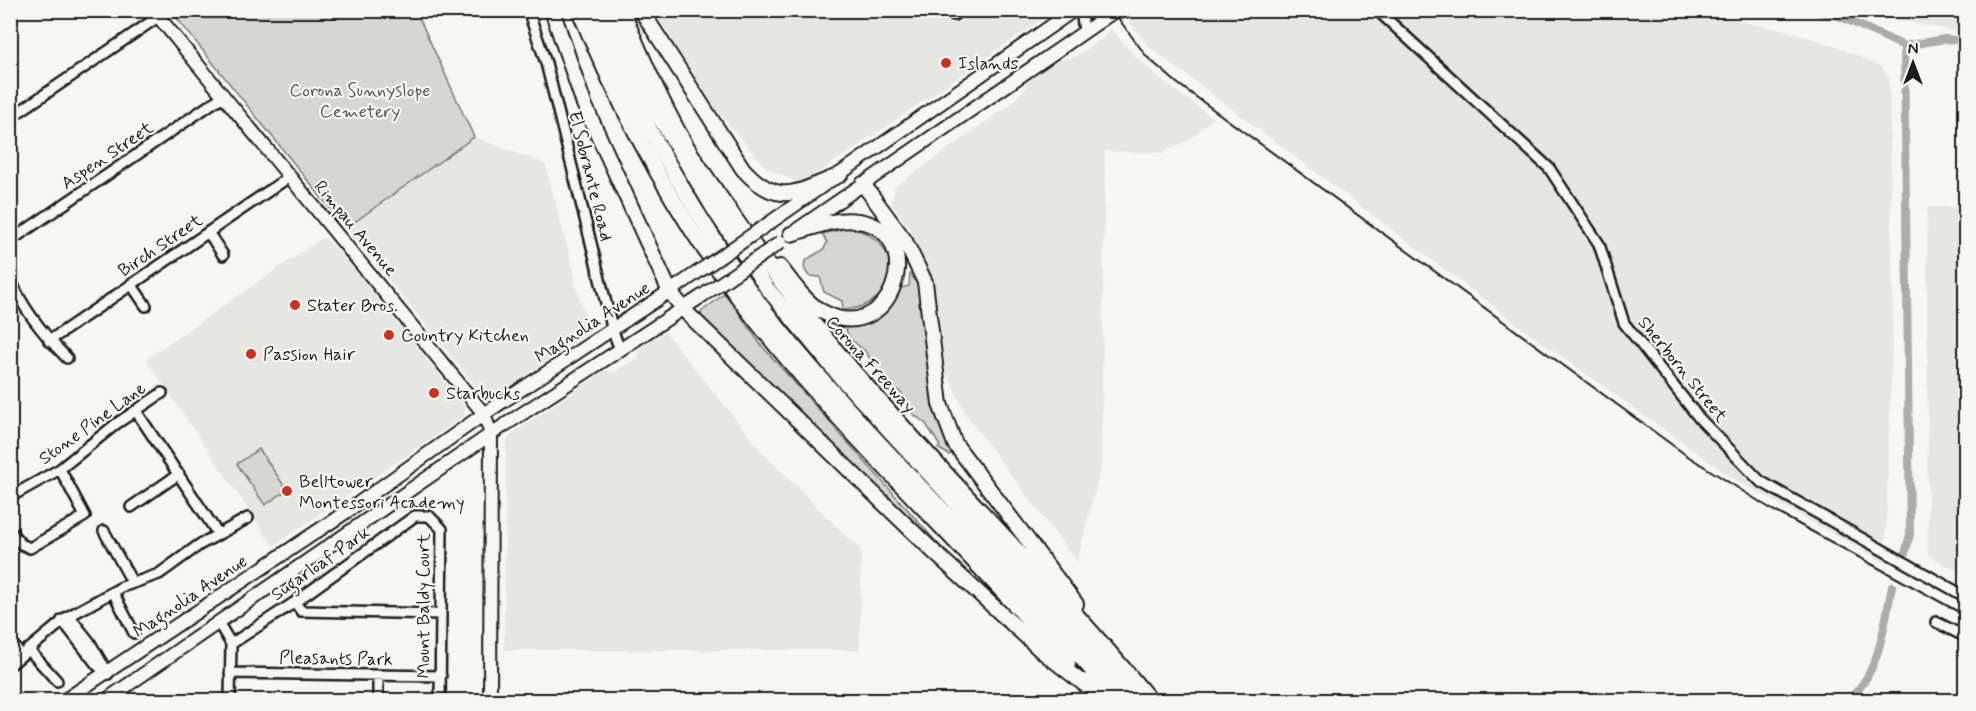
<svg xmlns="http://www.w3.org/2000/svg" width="1976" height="711" viewBox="0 0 1976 711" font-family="Mynerve,sans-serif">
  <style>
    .built { fill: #e6e6e2 }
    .green { fill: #d6d6d2; stroke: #797977; stroke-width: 1.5 }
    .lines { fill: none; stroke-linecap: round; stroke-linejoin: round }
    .canal { stroke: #acaca9; stroke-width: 8 }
    .minor-casing { stroke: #1c1c1c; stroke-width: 14 }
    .major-casing { stroke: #1c1c1c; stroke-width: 16 }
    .highway-casing { stroke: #1c1c1c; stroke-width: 18 }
    .minor { stroke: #f6f6f2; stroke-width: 9 }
    .major { stroke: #f6f6f2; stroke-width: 12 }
    .highway { stroke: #f6f6f2; stroke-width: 14 }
    .rail { stroke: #1c1c1c; stroke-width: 2 }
    .major-bridge-casing { stroke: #1c1c1c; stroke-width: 16; stroke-linecap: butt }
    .major-bridge { stroke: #f6f6f2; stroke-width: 12 }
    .poi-dot { fill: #c8321e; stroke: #f6f6f2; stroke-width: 2 }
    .labels { text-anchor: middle; stroke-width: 4.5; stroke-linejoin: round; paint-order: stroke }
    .poi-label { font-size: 18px; fill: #1c1c1c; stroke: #f6f6f2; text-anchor: start }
    .park-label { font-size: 18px; fill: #545453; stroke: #f6f6f2 }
    .street-label { font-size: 18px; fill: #1c1c1c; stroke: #f6f6f2 }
  </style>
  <rect width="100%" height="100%" fill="#f6f6f2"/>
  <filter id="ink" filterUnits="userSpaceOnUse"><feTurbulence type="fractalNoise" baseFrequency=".0167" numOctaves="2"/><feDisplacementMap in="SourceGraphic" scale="12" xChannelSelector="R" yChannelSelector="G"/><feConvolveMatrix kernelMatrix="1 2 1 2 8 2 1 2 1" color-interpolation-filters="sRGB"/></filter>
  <g filter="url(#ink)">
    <path class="built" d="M 1133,10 L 1689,11 L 1788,31 L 1840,48 L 1882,67 L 1889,79 L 1893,309 L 1885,563 L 1731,477 L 1537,339 L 1148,46 L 1128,20 Z
      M 653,11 L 1054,11 L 802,184 L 766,168 L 715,108 Z
      M 1860,11 L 1965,11 L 1965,33 L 1860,13 Z
      M 1110,28 L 1135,56 L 1159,78 L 1213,118 L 1189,140 L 1162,153 L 1105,151 L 1101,466 L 1077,562 L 966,415 L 946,371 L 939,311 L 926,262 L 909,227 L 891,204 L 895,187 L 1011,104 L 1026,87 L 1025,83 L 1061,59 L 1074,57 L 1103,38 Z
      M 474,137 L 545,164 L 575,276 L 575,285 L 587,321 L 593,321 L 590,332 L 493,397 L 485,397 L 346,228 Z
      M 1927,207 L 1965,207 L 1965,576 L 1928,555 Z
      M 324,237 L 344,257 L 465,407 L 464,416 L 273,546 L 146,359 Z
      M 665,332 L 764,454 L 861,551 L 860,650 L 504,650 L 506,442 L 514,432 L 606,370 L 614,372 L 639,357 L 637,349 Z"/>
    <path class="green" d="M 171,11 L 416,11 L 474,137 L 346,228 Z
      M 848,228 C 904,236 906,306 843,310 L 842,301 L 824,292 L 820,277 L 809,276 C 795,260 815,256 824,249 L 827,242 L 822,234 Z
      M 914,270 L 955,451 L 949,455 L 938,448 L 940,446 L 926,424 L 913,414 L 909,402 L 899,391 L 884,381 L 865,351 L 849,338 L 844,324 L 889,305 L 901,288 L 909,286 L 910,274 Z
      M 725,293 L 761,345 L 941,547 L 937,547 L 702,319 L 701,312 Z
      M 259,449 L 287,490 L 265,505 L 237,464 Z"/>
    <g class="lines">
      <path class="canal" d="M 1809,10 L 1839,16 L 1904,46 L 1945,39 L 1966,41
        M 1904,46 L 1910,534 L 1905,554
        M 1848,700 C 1880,673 1884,626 1892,586"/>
      <defs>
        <path id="minor" d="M 528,10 L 546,63 L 613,331 L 620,350
          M 1081,10 L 1084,31
          M 1377,10 L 1549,168 L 1599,244 L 1624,323 L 1699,418 L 1760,481 L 1966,597
          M 954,15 L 955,10
          M 10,118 L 158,17
          M 208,232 L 223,255
          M 10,241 L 223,96
          M 10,278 C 22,308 44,335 67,358
          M 131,284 L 146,306
          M 49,341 L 289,177
          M 136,411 L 218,534
          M 10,497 L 60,469 L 116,424 L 162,393
          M 131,507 L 179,474
          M 10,531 L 21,544 L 30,548 L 85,516 L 60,469
          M 104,531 L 132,582
          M 113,592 L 134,633
          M 295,602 L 301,611 L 441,614
          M 69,616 L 89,641 L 107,672
          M 62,620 L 97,665 L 108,674
          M 218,622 L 231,644 L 230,700
          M 1936,622 L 1966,637
          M 10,642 L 22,655
          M 231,644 L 295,602 L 415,516 L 429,516 L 442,529 L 440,700
          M 28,649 L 57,681
          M 10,665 L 69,616 L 122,587 L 159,574 L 199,545 L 248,518
          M 230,673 L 441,676
          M 378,700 L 378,676"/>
        <path id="major" d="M 153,10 L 484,414 L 491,434 L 490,700
          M 768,224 L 1074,10
          M 798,229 L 1116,10
          M 65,700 L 346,512 L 484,414 L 682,283
          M 106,700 L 491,434 L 699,298"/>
        <path id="highway" d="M 552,10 L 584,104 L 670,292 L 689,315 L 932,550 L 1043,652 L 1088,687
          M 579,10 C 626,124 687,236 765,332 C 859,449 970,551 1068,664
          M 592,10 C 642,123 703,235 781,331 C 886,460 1011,572 1117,700
          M 607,10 L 646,95 L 715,211 L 767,288 L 842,379 L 1077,635 L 1133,700
          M 622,10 C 641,55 660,100 684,142 C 699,168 717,192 734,217 C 854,394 1015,536 1150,700
          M 641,10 L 743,169 C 778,208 797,192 840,175
          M 863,184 L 905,241 L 925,282 L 940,404 L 955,444 L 1076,604
          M 780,267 C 792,282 805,302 821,311 C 893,352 930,231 858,221 C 835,217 813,228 791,234
          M 1083,681 L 1099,700"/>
      </defs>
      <use href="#minor" class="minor-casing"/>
      <use href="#major" class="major-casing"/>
      <use href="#highway" class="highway-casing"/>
      <use href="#minor" class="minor"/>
      <use href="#major" class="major"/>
      <use href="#highway" class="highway"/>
      <path class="rail" d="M 1112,10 L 1147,57 L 1177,83 L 1686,455 L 1771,509 L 1966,616"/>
      <defs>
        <path id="major-bridge" d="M 682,283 L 768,224
          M 699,298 L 781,242"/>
      </defs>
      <use href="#major-bridge" class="major-bridge-casing"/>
      <use href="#major-bridge" class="major-bridge"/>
    </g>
  </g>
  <g class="poi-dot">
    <circle cx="946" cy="63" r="6"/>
    <circle cx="295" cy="305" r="6"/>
    <circle cx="389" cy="335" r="6"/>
    <circle cx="251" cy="354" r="6"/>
    <circle cx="434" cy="393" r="6"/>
    <circle cx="287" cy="491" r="6"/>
  </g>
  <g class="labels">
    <g class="poi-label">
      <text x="958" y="69">Islands</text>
      <text x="307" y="311">Stater Bros.</text>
      <text x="401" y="341">Country Kitchen</text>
      <text x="263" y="360">Passion Hair</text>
      <text x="446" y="399">Starbucks</text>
      <text x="299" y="487">Belltower<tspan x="299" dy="21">Montessori Academy</tspan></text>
    </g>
    <g class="park-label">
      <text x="360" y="96">Corona Sunnyslope<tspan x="360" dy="21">Cemetery</tspan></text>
    </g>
    <g class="street-label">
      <text transform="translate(107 155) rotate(-34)" y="6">Aspen Street</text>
      <text transform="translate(591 176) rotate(76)" y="6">El Sobrante Road</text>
      <text transform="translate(356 228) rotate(50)" y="6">Rimpau Avenue</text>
      <text transform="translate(160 245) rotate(-34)" y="6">Birch Street</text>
      <text transform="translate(592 322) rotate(-33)" y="6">Magnolia Avenue</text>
      <text transform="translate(871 364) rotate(48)" y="6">Corona Freeway</text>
      <text transform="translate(1683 369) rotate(51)" y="6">Sherborn Street</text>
      <text transform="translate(92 423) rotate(-36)" y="6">Stone Pine Lane</text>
      <text transform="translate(320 563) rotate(-35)" y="6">Sugarloaf Park</text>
      <text transform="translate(190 596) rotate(-34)" y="6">Magnolia Avenue</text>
      <text transform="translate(423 606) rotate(-90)" y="6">Mount Baldy Court</text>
      <text transform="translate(336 658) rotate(1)" y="6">Pleasants Park</text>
    </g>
  </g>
  <rect width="1976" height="711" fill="none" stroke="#f6f6f2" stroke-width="36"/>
  <rect x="18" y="18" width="1940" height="675" fill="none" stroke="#1c1c1c" stroke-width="2" filter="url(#ink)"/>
  <g transform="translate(1913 63)" stroke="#f6f6f2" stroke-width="4.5" paint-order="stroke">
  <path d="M0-4.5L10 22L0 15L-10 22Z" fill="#1c1c1c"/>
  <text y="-9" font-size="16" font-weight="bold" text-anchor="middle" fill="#1c1c1c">N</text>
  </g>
</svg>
